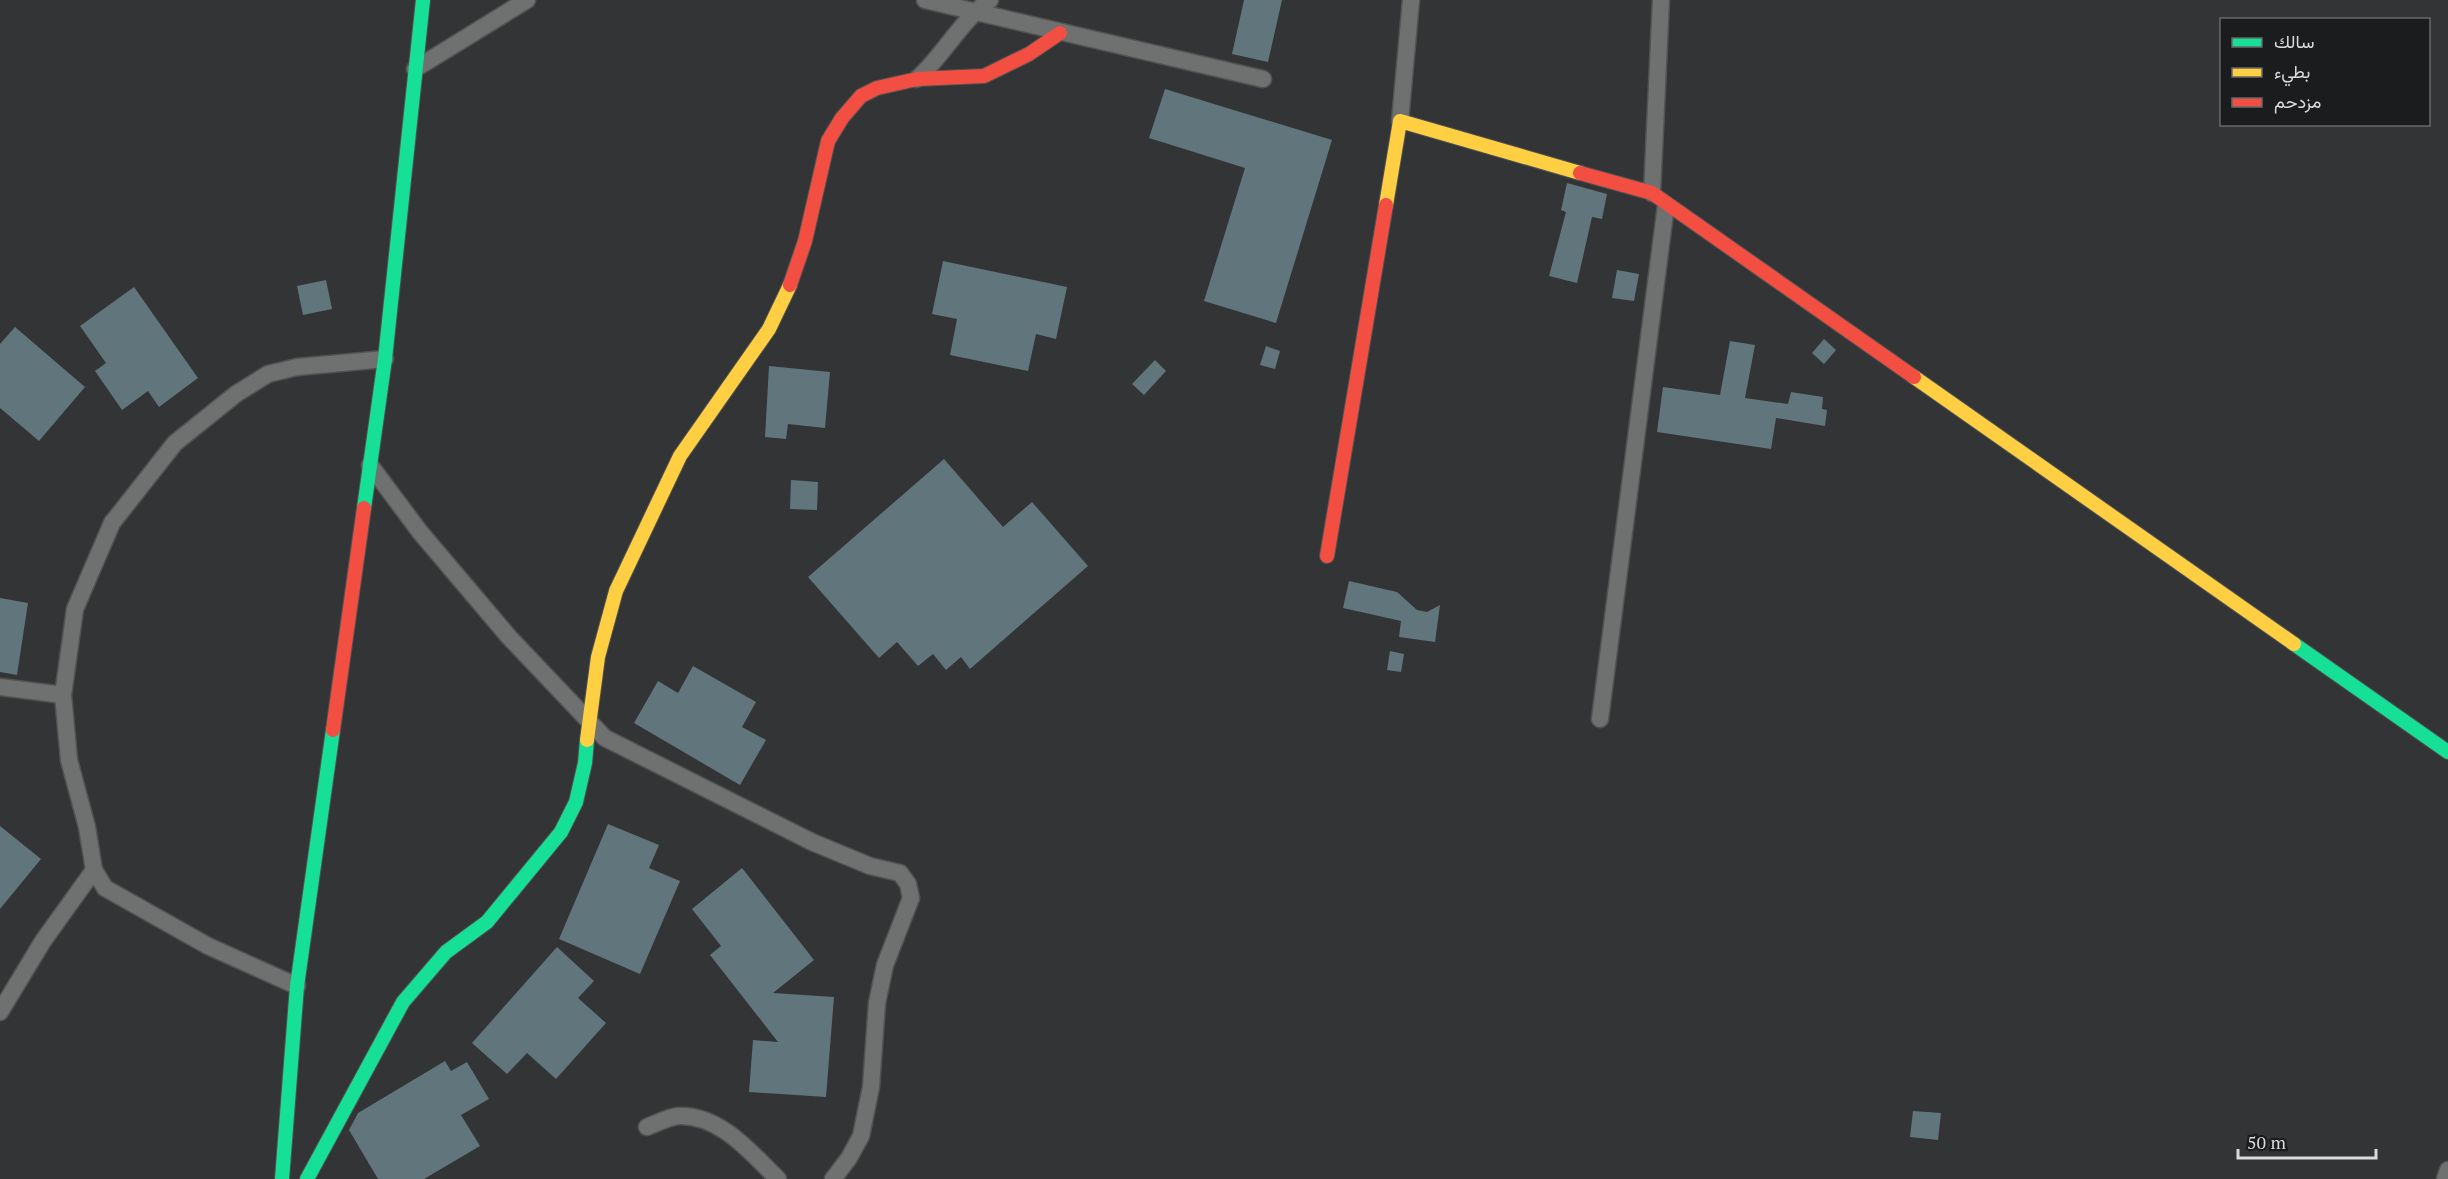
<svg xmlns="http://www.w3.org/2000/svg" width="2448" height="1179" viewBox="0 0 2448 1179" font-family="'PT Serif',Vazirmatn,serif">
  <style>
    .building { fill: #61757c }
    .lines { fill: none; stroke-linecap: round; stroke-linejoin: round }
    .street-casing { stroke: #515252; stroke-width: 19 }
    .fast-casing { stroke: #515252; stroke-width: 16 }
    .slow-casing { stroke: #515252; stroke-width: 16 }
    .jam-casing { stroke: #515252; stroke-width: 16 }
    .street { stroke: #6f7070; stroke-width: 16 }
    .fast { stroke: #16e098; stroke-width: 14 }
    .slow { stroke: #ffcf43; stroke-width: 14 }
    .jam { stroke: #f24e42; stroke-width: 14 }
  </style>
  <rect width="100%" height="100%" fill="#333435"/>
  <path class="building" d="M 1244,0 L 1282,0 L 1268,62 L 1232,54 Z
    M 1165,89 L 1332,140 L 1276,323 L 1204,301 L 1245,168 L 1149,138 Z
    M 1567,183 L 1607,194 L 1602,219 L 1592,217 L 1577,283 L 1549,276 L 1566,212 L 1561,210 Z
    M 943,261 L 1067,287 L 1056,339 L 1036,334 L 1028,371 L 950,355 L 957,319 L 932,314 Z
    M 1617,270 L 1639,274 L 1634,301 L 1612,298 Z
    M 326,280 L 332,309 L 303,315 L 297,286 Z
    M 134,287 L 198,378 L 159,407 L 148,391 L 122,410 L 95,371 L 106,363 L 80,326 Z
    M 15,327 L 85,387 L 39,441 L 0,408 L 0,344 Z
    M 1824,339 L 1836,350 L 1824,364 L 1812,353 Z
    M 1730,341 L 1755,345 L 1745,398 L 1788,404 L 1791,392 L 1823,397 L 1822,409 L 1827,410 L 1825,426 L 1776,418 L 1771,449 L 1657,432 L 1663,387 L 1720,395 Z
    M 1266,346 L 1280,351 L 1275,369 L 1260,365 Z
    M 1155,360 L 1166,371 L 1144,395 L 1132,384 Z
    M 769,366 L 830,372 L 825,428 L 788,424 L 786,439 L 765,437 Z
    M 944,459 L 1003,527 L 1032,502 L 1088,566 L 970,669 L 961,657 L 946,670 L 933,654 L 918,666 L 897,642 L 879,658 L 808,577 Z
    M 791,480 L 818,482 L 817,510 L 790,509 Z
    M 1349,581 L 1397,592 L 1417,610 L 1427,612 L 1440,605 L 1435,642 L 1399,637 L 1401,621 L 1343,608 Z
    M 0,598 L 28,603 L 17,675 L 0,672 Z
    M 1390,651 L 1404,654 L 1401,672 L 1387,670 Z
    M 693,666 L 756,702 L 742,727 L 766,740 L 740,785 L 634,723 L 658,681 L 678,693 Z
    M 608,824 L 659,845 L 649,868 L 680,881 L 640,974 L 559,939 Z
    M 0,826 L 41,859 L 0,909 Z
    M 742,868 L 814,960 L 773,993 L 834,997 L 826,1097 L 749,1092 L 753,1040 L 778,1042 L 710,955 L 721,946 L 692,909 Z
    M 557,947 L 594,981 L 578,998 L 606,1023 L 556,1079 L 527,1053 L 507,1074 L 472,1043 Z
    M 445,1061 L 451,1071 L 467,1062 L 489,1099 L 461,1115 L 480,1146 L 424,1179 L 378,1179 L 349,1130 L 358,1113 Z
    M 1913,1111 L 1941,1113 L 1938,1140 L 1910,1137 Z"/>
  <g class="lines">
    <defs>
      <path id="street" d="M 925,0 L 1263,79
        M 415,69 L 527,0
        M 917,79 C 944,55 960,21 990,0
        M 1400,121 L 1411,0
        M 1652,193 L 1661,0
        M 370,465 L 420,532 L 509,637 L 605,738 L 812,842 L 870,866 L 900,873 L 908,884 L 911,898 L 885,965 L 877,1003 L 871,1087 L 861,1136 L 849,1158 L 833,1179
        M 0,687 L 63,695
        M 1600,719 L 1666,205
        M 297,986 L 208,946 L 105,888 L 94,870 L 87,827 L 69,760 L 63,695 L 75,609 L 112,523 L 175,443 L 236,394 L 268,374 L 297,367 L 385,359
        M 0,1012 L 43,941 L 94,870
        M 647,1127 C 657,1123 669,1117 678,1116 C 720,1114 751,1153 778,1179
        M 2445,1179 L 2448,1170"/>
      <path id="fast" d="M 364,508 L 385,359 L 423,0
        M 2294,644 L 2448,752
        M 282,1179 L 297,986 L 333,730
        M 307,1179 L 403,1002 L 446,952 L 487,922 L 561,832 L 576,802 L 585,763 L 587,740"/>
      <path id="slow" d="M 1386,205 L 1400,121 L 1580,173
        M 1914,377 L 2294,644
        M 587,740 L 598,657 L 616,591 L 680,456 L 769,329 L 790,285"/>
      <path id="jam" d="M 1580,173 L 1652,193 L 1914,377
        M 790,285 L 805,241 L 828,141 L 842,118 L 861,96 L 877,88 L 917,79 L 984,76 L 1029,54 L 1060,33
        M 1327,556 L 1386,205
        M 333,730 L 364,508"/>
    </defs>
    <use href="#street" class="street-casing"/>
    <use href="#fast" class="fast-casing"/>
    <use href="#slow" class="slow-casing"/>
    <use href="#jam" class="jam-casing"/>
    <use href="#street" class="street"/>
    <use href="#fast" class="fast"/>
    <use href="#slow" class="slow"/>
    <use href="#jam" class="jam"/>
  </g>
  <rect x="2220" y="18" width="210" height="108" fill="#1b1c1d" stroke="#676869" stroke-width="1.5"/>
  <rect x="2232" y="38" width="30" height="9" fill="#16e098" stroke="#676869" stroke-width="1.5"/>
  <text x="2274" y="48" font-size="18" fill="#d8dbdb">سالك</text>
  <rect x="2232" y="68" width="30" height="9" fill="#ffcf43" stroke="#676869" stroke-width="1.5"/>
  <text x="2274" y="78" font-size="18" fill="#d8dbdb">بطيء</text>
  <rect x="2232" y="98" width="30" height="9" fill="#f24e42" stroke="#676869" stroke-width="1.5"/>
  <text x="2274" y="108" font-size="18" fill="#d8dbdb">مزدحم</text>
  <path d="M2238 1149v9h138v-9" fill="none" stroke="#d8dbdb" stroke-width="3"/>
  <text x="2247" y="1149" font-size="18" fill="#d8dbdb" stroke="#1b1c1d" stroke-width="4.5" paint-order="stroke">50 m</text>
</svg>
